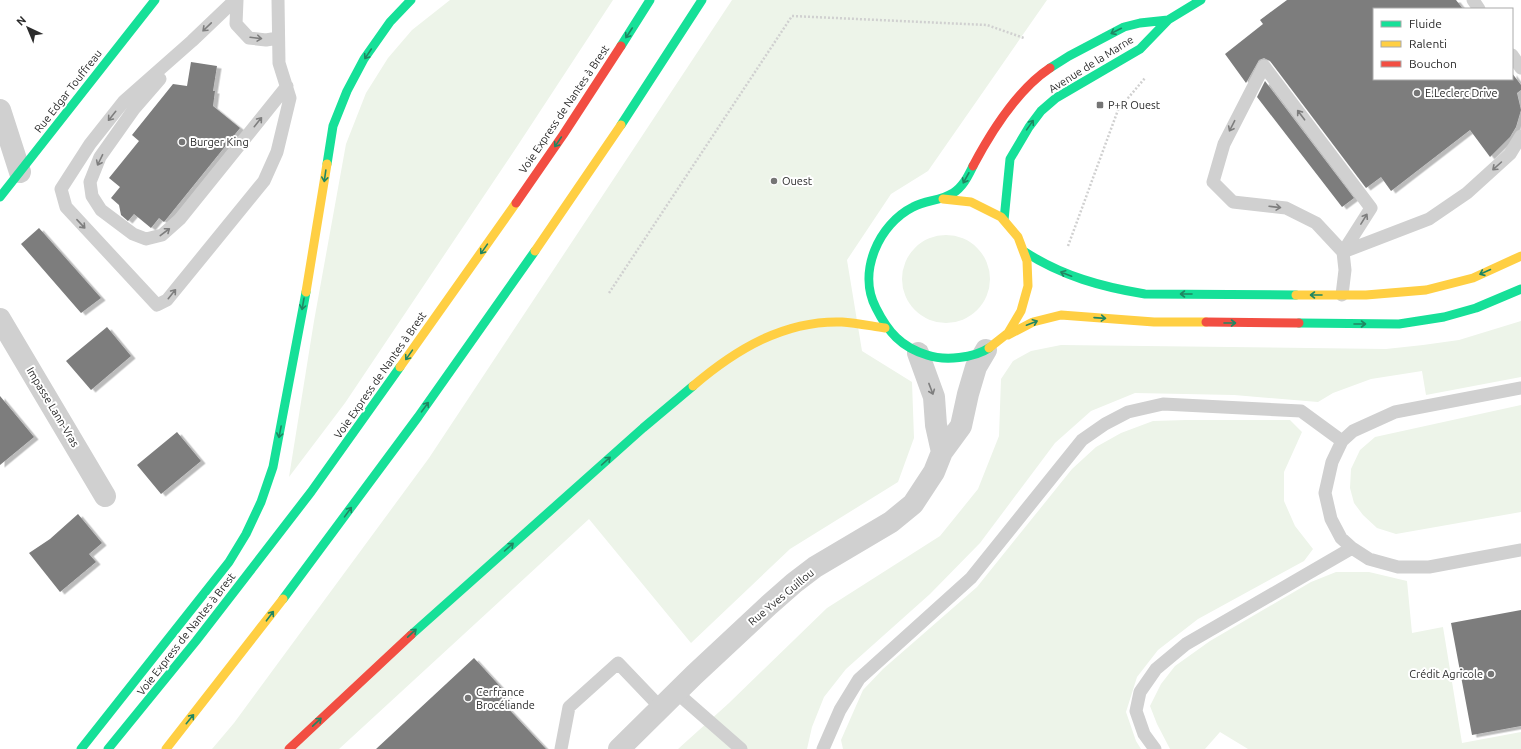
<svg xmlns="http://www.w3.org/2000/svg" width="1521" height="749" viewBox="0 0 1521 749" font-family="Ubuntu,sans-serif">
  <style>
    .green { fill: #edf4e9 }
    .building { fill: #7d7d7d; filter: url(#shadow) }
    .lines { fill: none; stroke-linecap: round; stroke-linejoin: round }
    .path { stroke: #d0d0d0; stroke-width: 2.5; stroke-dasharray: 2 2; stroke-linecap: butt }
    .lane { stroke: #d0d0d0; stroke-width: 13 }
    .street { stroke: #d0d0d0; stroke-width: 22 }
    .fast { stroke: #16e098; stroke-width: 9 }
    .slow { stroke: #ffcf43; stroke-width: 9 }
    .jam { stroke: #f24e42; stroke-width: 9 }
    .oneway { stroke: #7e7e7e }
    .oneway2 { stroke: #208662 }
    .poi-dot { fill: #757575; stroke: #fff; stroke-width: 1.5 }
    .labels { text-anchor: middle; stroke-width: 4; stroke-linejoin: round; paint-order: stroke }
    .street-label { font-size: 11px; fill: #2b2b2b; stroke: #fff }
    .poi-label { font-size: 11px; fill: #2b2b2b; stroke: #fff; text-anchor: start }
  </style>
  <defs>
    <filter id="shadow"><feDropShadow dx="4.5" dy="2.5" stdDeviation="0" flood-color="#0004"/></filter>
  </defs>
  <rect width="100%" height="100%" fill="#fff"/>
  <path class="green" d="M 450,0 L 613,0 L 518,145 L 345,403 L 289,477 L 314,321 L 346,144 L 366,93 L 388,58 L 412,30 Z
    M 732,0 L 1047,0 L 928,171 L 891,194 L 847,260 L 862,351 L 912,382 L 914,438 L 898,482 L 790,549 L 691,643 L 589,519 L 339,749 L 212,749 L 234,723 L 429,458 Z
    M902 279a44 44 0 1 1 88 0a44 44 0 1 1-88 0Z
    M 1521,321 L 1521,377 L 1426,395 L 1422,371 L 1371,379 L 1333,393 L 1318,402 L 1234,395 L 1135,393 L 1091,411 L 1055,443 L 980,543 L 930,594 L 846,669 L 824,697 L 812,727 L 807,749 L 678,749 L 729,703 L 827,608 L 940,536 L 978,489 L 999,436 L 1001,379 L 1013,361 L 1031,351 L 1061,345 L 1386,349 L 1423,345 L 1459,340 Z
    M 1521,405 L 1521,512 L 1396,534 L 1377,528 L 1363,515 L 1354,503 L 1350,488 L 1351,469 L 1360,450 L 1375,437 Z
    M 1186,420 L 1290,420 L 1302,432 L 1284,472 L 1284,501 L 1295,526 L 1313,549 L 1304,561 L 1198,619 L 1158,650 L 1137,677 L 1126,712 L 1136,741 L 1141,749 L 843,749 L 841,740 L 863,690 L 883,669 L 977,587 L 1072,469 L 1096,447 L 1121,433 L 1153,421 Z
    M 1336,572 L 1369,572 L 1407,581 L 1412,633 L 1443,627 L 1462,743 L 1521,732 L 1521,749 L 1248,749 L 1220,732 L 1205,749 L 1170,749 L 1157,724 L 1150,706 L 1161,684 L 1175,666 L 1210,641 L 1311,582 Z"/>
  <path class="building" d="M 1287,0 L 1456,0 L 1463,9 L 1374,9 L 1374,79 L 1512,79 L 1512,73 L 1521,85 L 1521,90 L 1517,93 L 1521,110 L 1516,127 L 1510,137 L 1490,157 L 1470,130 L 1391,191 L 1381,177 L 1366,188 L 1270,61 L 1264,58 L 1259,60 L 1246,83 L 1225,54 L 1263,24 L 1260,20 Z
    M 191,62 L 217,66 L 213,91 L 215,91 L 213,106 L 240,128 L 164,222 L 159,218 L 151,228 L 134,214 L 128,221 L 121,215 L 119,205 L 111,198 L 120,187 L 109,178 L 139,141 L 132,135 L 173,84 L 187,86 Z
    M 1265,81 L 1354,198 L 1342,207 L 1257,97 Z
    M 39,228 L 101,298 L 81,313 L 21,244 Z
    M 107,327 L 131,356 L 91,390 L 66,361 Z
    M 0,396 L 34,437 L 0,465 Z
    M 177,432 L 201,461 L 161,494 L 137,465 Z
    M 78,514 L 102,543 L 89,554 L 96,562 L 60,592 L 29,553 L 50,539 Z
    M 1521,610 L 1521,726 L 1472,735 L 1451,623 Z
    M 474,658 L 508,695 L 502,702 L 546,749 L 376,749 Z"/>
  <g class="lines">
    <path class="path" d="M 1068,246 L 1118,110 L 1145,78
      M 609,293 L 792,16 L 987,25 L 1024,38"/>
    <path class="lane" d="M 235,0 L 192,41 L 124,101 L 90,144 L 61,189 L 66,207 L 157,305 L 167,300 L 264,181 L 277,152 L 290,98 L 279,63 L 278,0
      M 237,0 L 236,24 L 249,38 L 266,40 L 278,38
      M 1473,0 L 1479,9
      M 1512,55 L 1521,68
      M 160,79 L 134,109 L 100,157 L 90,182 L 92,196 L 101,210 L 133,234 L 146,239 L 162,235 L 180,219 L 287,86
      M 1343,252 L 1429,219 L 1467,193 L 1510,154 L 1521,136
      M 1342,295 L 1345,270 L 1343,252 L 1316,223 L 1286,208 L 1233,202 L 1213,182 L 1224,144 L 1264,66 L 1371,208 L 1343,252
      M 1521,388 L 1395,412 L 1353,431 L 1342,441 L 1332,462 L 1325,493 L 1331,519 L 1341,538 L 1352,548 L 1369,559 L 1398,567 L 1429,567 L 1521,550
      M 677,693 L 741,749
      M 561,749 L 569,707 L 618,663 L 661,708
      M 823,749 L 840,710 L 859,679 L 971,578 L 1082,440 L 1105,424 L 1128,412 L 1163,404 L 1301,411 L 1342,441
      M 1155,749 L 1144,734 L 1136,711 L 1140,692 L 1156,669 L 1186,644 L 1352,548"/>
    <path class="street" d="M 0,110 L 20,172
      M 0,319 L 105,496
      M 918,353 L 934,397 L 936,425 L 942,452
      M 619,749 L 694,675 L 769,605 L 794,583 L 815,567 L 891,522 L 913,504 L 934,472 L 942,452 L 961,426 L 968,394 L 976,367 L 986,350"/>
    <path class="fast" d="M 621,46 L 650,0
      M 1050,68 L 1069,56 L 1124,27 L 1140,23 L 1168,20
      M 621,125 L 702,0
      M 327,164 L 333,126 L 347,91 L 364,59 L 390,22 L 411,0
      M 973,166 C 968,176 963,187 953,193 C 941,201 926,200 913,207 C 879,224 857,272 876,308 C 888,332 901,347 927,355 C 945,361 974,358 989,348
      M 0,197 L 155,0
      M 1004,220 L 1010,159 L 1029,127 L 1041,111 L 1056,98 L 1140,49 L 1168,20 L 1201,0
      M 1025,252 C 1062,276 1102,287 1145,294 L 1296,295
      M 1299,323 L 1399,324 L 1444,317 L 1476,308 L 1521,289
      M 283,599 L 418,417 L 535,251
      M 411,635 L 643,428 L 693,386
      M 81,749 L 229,562 L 246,534 L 261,502 L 273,467 L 306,292
      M 108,749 L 196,641 L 311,492 L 400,367"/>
    <path class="slow" d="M 943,199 L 971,202 L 1001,217 L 1018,237 L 1027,261 L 1028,286 L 1021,311 L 1008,333 L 989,348
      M 535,251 L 621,125
      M 306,292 L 327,164
      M 1296,295 L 1366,295 L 1426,290 L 1473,278 L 1521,256
      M 1008,335 L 1033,322 L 1061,315 L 1154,322 L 1206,322
      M 400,367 L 516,203
      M 693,386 C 735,350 784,320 842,322 C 856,323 871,326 885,328
      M 166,749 L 283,599"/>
    <path class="jam" d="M 973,166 C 991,132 1017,90 1050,68
      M 516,203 L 563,135 L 621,46
      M 1206,322 L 1299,323
      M 289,749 L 411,635"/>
  </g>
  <defs><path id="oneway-shaft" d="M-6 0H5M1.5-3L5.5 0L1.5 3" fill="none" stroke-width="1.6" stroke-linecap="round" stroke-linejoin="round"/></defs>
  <g class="oneway">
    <use href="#oneway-shaft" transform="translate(207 27) rotate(136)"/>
    <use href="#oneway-shaft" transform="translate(256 38) rotate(7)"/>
    <use href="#oneway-shaft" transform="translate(1301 115) rotate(-127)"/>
    <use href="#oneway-shaft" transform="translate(112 116) rotate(129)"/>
    <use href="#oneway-shaft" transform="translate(258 122) rotate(-51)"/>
    <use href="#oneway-shaft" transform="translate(1232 126) rotate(117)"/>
    <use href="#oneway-shaft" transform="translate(100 160) rotate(116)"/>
    <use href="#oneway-shaft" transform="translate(1497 166) rotate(138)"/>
    <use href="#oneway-shaft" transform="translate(1275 207) rotate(7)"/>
    <use href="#oneway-shaft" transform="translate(1364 219) rotate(-58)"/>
    <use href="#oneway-shaft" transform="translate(81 224) rotate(47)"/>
    <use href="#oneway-shaft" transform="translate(165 232) rotate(-37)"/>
    <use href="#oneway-shaft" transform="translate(172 294) rotate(-51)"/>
    <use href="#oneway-shaft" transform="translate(931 389) rotate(69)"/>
  </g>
  <g class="oneway2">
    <use href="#oneway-shaft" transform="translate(1116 31) rotate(153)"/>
    <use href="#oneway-shaft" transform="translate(629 33) rotate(123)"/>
    <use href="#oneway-shaft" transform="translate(368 54) rotate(124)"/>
    <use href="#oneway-shaft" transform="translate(1030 125) rotate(-55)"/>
    <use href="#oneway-shaft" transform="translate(558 142) rotate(124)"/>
    <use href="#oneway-shaft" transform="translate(325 176) rotate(98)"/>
    <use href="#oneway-shaft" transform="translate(966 178) rotate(119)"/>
    <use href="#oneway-shaft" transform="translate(484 249) rotate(125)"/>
    <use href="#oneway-shaft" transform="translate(1485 272) rotate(156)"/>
    <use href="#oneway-shaft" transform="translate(1066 274) rotate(-159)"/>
    <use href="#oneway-shaft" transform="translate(1186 294) rotate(-180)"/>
    <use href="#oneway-shaft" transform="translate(1316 295) rotate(-180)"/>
    <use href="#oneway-shaft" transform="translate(303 304) rotate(100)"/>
    <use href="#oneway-shaft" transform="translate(1100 318) rotate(4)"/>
    <use href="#oneway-shaft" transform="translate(1032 323) rotate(-21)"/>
    <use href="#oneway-shaft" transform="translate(1230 323)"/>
    <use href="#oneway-shaft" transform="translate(1360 324)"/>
    <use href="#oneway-shaft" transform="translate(409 355) rotate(125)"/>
    <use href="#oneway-shaft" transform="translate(425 407) rotate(-54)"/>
    <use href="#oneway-shaft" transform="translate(280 432) rotate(101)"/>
    <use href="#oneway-shaft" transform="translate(606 461) rotate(-42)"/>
    <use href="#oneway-shaft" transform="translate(348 512) rotate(-54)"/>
    <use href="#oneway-shaft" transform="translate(509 547) rotate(-42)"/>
    <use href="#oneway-shaft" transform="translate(270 616) rotate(-53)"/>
    <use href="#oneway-shaft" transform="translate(412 633) rotate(-43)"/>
    <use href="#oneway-shaft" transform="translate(190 719) rotate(-51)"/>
    <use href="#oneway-shaft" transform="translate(317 722) rotate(-43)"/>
  </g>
  <g class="poi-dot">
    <circle cx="1417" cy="93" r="4"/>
    <rect x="1096" y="101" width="8" height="8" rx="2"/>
    <circle cx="182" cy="142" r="4"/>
    <circle cx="774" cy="181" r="4"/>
    <circle cx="1491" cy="674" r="4"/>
    <circle cx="468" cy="698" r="4"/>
  </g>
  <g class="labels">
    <g class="street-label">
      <text transform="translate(1091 64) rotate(-32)" y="4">Avenue de la Marne</text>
      <text transform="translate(68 91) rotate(-52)" y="4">Rue Edgar Touffreau</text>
      <text transform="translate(564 109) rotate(-56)" y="4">Voie Express de Nantes à Brest</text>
      <text transform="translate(380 375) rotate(-55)" y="4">Voie Express de Nantes à Brest</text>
      <text transform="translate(53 407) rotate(59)" y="4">Impasse Lann-Vras</text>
      <text transform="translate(781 597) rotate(-40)" y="4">Rue Yves Guillou</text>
      <text transform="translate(186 634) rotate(-52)" y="4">Voie Express de Nantes à Brest</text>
    </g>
    <g class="poi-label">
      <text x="1425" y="97">E.Leclerc Drive</text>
      <text x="1108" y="109">P+R Ouest</text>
      <text x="190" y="146">Burger King</text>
      <text x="782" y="185">Ouest</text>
      <text x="1483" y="678" text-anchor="end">Crédit Agricole</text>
      <text x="476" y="696">Cerfrance<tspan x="476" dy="13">Brocéliande</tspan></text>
    </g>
  </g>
  <rect x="1373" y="8" width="140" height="72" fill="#ffffff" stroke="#aaaaaa"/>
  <rect x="1381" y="21" width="20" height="6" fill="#16e098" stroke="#aaaaaa"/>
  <text x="1409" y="28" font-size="12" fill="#2b2b2b">Fluide</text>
  <rect x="1381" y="41" width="20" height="6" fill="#ffcf43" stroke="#aaaaaa"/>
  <text x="1409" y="48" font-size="12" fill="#2b2b2b">Ralenti</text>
  <rect x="1381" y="61" width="20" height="6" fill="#f24e42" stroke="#aaaaaa"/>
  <text x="1409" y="68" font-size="12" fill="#2b2b2b">Bouchon</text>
  <g transform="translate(28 28) rotate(316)" stroke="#ffffff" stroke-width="3" paint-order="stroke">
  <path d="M0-3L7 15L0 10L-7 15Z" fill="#2b2b2b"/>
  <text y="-6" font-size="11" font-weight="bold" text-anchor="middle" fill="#2b2b2b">N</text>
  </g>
</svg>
